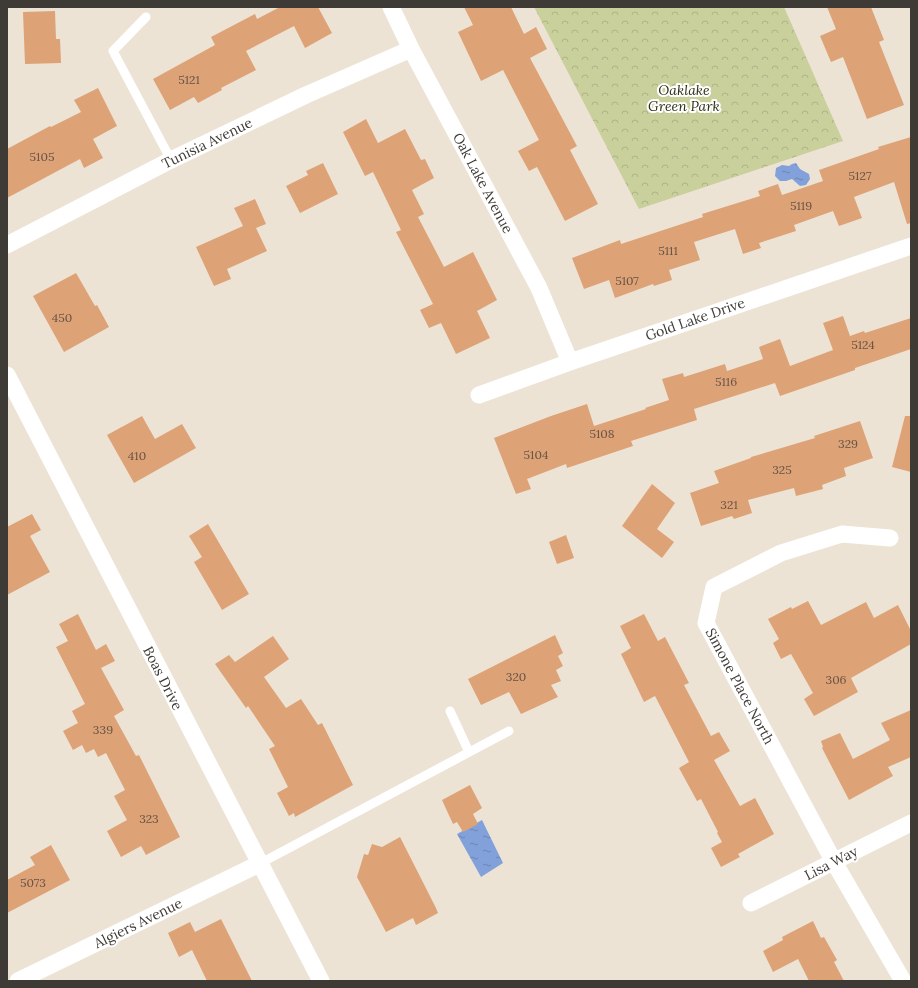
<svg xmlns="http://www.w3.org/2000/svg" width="918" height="988" viewBox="0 0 918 988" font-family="Lora,serif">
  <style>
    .forest { fill: url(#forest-crowns) }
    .water { fill: url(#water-ripples) }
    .building { fill: #dea277 }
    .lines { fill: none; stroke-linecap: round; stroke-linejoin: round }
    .lane { stroke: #fff; stroke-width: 9 }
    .street { stroke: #fff; stroke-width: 17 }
    .labels { text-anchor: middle; stroke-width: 4; stroke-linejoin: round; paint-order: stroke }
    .number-label { font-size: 12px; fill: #665446 }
    .park-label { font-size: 14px; font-style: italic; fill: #2e3113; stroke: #fff }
    .street-label { font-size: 14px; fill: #3e3a35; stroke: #fff }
  </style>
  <defs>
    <pattern id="forest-crowns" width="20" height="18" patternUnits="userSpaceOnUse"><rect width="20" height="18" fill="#c9d09c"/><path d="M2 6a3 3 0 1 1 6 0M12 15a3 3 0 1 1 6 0" fill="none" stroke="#aeb387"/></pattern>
    <pattern id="water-ripples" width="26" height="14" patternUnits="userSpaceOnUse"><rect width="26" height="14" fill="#82a1db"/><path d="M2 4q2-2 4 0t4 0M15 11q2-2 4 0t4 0" fill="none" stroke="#6c84b2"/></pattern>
  </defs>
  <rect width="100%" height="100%" fill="#ece3d5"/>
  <path class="forest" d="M 534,7 L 784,7 L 843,141 L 639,209 Z"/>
  <path class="water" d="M 796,163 L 800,169 L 809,174 L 810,179 L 806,185 L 800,186 L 792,179 L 786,181 L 780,181 L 775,176 L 776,168 L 782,165 L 789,166 L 792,164 Z
    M 482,820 L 503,863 L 481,877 L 457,834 Z"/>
  <path class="building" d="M 280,7 L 318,7 L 332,33 L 305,48 L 294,26 L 246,51 L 256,70 L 221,88 L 222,90 L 198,103 L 194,97 L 170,110 L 153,79 L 215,45 L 211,37 L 255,14 L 257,19 Z
    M 464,7 L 511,7 L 524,34 L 536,27 L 547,49 L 530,58 L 577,146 L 570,150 L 598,204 L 565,221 L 537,167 L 529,171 L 518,151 L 539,140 L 503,70 L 481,81 L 458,32 L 473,25 Z
    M 827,7 L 871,7 L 884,40 L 879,42 L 904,105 L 867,119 L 843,57 L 831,62 L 820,36 L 836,29 Z
    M 55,11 L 56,39 L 60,39 L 61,63 L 25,64 L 23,12 Z
    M 98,88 L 117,126 L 93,139 L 103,158 L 84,168 L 80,159 L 7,198 L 7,149 L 50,126 L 51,127 L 81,112 L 74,100 Z
    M 366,119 L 378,143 L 405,129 L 421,160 L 425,159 L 434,178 L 412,190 L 424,214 L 418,217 L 444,267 L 473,252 L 497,300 L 477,311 L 490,338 L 456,354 L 441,323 L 429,328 L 420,310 L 433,304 L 396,232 L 401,230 L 373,172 L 365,176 L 343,132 Z
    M 911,137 L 911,223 L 907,224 L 894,182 L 854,197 L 862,218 L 839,226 L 833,211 L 794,225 L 796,231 L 759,243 L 761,248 L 743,254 L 735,229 L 694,242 L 700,260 L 669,270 L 672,280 L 654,286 L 653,284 L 615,298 L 609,280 L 584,289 L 572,258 L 620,240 L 621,244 L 703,217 L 702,214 L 760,196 L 758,191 L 778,184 L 782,195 L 823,181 L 819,170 L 879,149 L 878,147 Z
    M 323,163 L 338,194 L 300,213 L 286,186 L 308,175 L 306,171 Z
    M 255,199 L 266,224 L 256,228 L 267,251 L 227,269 L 231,279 L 214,286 L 196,247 L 243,226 L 234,208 Z
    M 76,273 L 95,306 L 97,305 L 109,327 L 64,352 L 33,296 Z
    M 843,316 L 850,336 L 864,331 L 865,333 L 911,318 L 911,349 L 855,368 L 855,370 L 780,396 L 775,383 L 694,409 L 697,420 L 631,441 L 633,446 L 567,468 L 566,464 L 527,479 L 531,489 L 516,494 L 494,438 L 551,416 L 587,404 L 594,426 L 646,409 L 645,408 L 669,400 L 662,379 L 683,373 L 684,377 L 725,364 L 727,371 L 763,359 L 759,347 L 780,339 L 790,366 L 833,350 L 823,323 Z
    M 142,416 L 155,439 L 182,424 L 196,448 L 134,483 L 107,435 Z
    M 905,416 L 911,416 L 911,472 L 892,467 Z
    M 860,421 L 873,458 L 844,468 L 846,476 L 822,485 L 823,489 L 796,496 L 794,488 L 748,500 L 752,513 L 734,519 L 732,516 L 701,526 L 690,493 L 719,483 L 714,471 L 751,458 L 751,457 L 815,438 L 814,436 Z
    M 652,484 L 675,503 L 657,529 L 674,542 L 662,558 L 622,526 Z
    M 32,514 L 41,530 L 30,536 L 50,572 L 7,595 L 7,527 Z
    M 208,524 L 249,594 L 222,610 L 194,562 L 202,557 L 189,536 Z
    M 566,535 L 574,558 L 557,564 L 549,542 Z
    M 808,601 L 821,625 L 866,602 L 874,618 L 898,605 L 911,631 L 911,644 L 851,678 L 858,692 L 814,716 L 804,699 L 813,693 L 791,654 L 781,659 L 773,643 L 779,639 L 768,619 L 791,607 L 792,609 Z
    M 78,614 L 96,650 L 106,644 L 115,661 L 101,668 L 124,710 L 114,716 L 136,756 L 139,755 L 180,837 L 146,855 L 141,846 L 121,857 L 107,831 L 127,820 L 114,796 L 125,790 L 106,753 L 98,757 L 94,749 L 86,753 L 82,745 L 73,750 L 63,731 L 78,723 L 72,711 L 85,704 L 56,647 L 68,641 L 59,624 Z
    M 644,614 L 658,641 L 665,637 L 689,683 L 684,685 L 711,736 L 719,732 L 730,751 L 714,760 L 740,806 L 755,798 L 774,834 L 738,854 L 740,857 L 721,867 L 711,848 L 722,842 L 717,833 L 718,832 L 701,799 L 697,801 L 679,768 L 689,762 L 655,696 L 644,702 L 621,654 L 631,648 L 620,626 Z
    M 555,635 L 563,653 L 558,656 L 563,666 L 556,670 L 561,681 L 551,685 L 558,697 L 521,714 L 509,692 L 481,705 L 468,679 Z
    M 273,636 L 289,659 L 264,677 L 286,708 L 301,699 L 318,725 L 322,723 L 353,785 L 295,817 L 294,813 L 289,816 L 277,793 L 288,787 L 269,749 L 275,746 L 248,706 L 246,708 L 215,664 L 229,655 L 235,662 Z
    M 911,710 L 911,757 L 888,767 L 893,776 L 849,800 L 822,748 L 823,747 L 821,741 L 840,733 L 853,759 L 890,740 L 881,723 Z
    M 470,785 L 482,808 L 473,814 L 478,824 L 463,832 L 457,822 L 453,824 L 442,800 Z
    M 400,837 L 436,908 L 438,913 L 416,925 L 413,918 L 386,932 L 357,877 L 364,854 L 368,855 L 372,844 L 382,847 Z
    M 51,845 L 70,880 L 7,913 L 7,880 L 35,865 L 30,857 Z
    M 221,919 L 252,981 L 207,981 L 192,950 L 179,957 L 168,933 L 190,922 L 195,932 Z
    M 813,921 L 821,938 L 824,937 L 837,960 L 834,962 L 844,981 L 809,981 L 798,959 L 773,972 L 763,951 L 783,940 L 782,937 Z"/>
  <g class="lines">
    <path class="lane" d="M 146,17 L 113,51 L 171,160
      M 450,711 L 469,752
      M 259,864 L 509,731"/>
    <path class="street" d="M 391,7 L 411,49 L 539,288 L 570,362
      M 7,245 L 171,160 L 306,95 L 411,49
      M 7,375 L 321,981
      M 479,395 L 570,362 L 911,246
      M 890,538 L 842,534 L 781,553 L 714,587 L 706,623 L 834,862 L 903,981
      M 751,903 L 911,823
      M 18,981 L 259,864"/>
  </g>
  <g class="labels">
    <g class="number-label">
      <text x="189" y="84">5121</text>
      <text x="42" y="161">5105</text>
      <text x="860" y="180">5127</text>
      <text x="801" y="210">5119</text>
      <text x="668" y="255">5111</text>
      <text x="627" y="285">5107</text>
      <text x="62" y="322">450</text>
      <text x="863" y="349">5124</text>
      <text x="726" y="386">5116</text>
      <text x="602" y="438">5108</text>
      <text x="848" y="448">329</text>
      <text x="536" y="459">5104</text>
      <text x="137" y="460">410</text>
      <text x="782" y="474">325</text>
      <text x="729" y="509">321</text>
      <text x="516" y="681">320</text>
      <text x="836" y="684">306</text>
      <text x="103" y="734">339</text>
      <text x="149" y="823">323</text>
      <text x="33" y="887">5073</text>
    </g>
    <g class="park-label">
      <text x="684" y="95">Oaklake<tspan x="684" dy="16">Green Park</tspan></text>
    </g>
    <g class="street-label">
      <text transform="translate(207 143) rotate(-26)" y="5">Tunisia Avenue</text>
      <text transform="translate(483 183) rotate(62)" y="5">Oak Lake Avenue</text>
      <text transform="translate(695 319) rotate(-19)" y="5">Gold Lake Drive</text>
      <text transform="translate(163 678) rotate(63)" y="5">Boas Drive</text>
      <text transform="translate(740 686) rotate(62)" y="5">Simone Place North</text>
      <text transform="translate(831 863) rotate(-27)" y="5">Lisa Way</text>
      <text transform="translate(138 923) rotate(-26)" y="5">Algiers Avenue</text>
    </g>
  </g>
  <rect width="918" height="988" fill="none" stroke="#3e3a35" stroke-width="16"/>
</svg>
